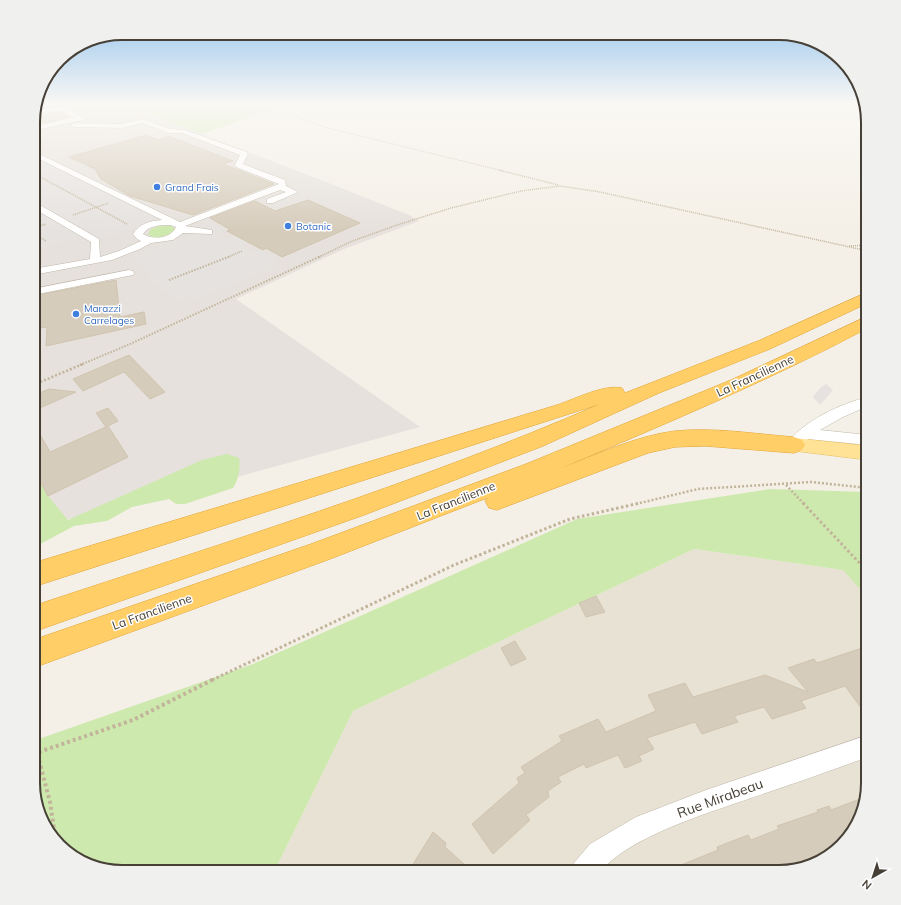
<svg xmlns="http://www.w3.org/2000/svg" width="901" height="905" viewBox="0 0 901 905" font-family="Mulish,sans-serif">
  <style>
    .residential { fill: #e8e2d5 }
    .industrial { fill: #e6e1dc }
    .green { fill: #cee9ae }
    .parking { fill: #e5e2df }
    .building { fill: #d6ccbc; stroke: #d1c4af }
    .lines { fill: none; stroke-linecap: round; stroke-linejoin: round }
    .minor-casing { stroke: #c0b8a9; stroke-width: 1 }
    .major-casing { stroke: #e7c062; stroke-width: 1 }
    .highway-casing { stroke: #e1a333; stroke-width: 1 }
    .path-far5 { stroke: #c2b49a; stroke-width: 1; stroke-dasharray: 1 1; stroke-linecap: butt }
    .path-far4 { stroke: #c2b49a; stroke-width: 1.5; stroke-dasharray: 1 1; stroke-linecap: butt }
    .path-far3 { stroke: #c2b49a; stroke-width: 2; stroke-dasharray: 1.5 1.5; stroke-linecap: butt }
    .path-far2 { stroke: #c2b49a; stroke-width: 2.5; stroke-dasharray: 2 2; stroke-linecap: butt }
    .path-far1 { stroke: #c2b49a; stroke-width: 3; stroke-dasharray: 2.5 2.5; stroke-linecap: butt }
    .path { stroke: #c2b49a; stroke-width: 4; stroke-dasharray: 3 3; stroke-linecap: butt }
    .minor { fill: #fff; fill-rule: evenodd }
    .major { fill: #ffe295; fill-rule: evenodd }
    .highway { fill: #ffce67; fill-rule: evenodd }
    .shop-dot { fill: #3f7fe0; stroke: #fff; stroke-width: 1.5 }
    .labels { text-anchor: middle; stroke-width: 3; stroke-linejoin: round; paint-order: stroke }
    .far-shop-label { font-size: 10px; fill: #366cbe; stroke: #fff; text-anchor: start }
    .street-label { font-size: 12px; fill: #474036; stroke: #fff }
    .near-street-label { font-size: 14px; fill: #474036; stroke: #fff }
    .rim { fill: none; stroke: #474036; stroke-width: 2 }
  </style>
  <rect width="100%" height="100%" fill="#f4f0e7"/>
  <path class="residential" d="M 694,549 L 843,570 L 868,564 L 868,783 L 859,822 L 837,850 L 813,865 L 779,872 L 274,872 L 353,711 Z"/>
  <path class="industrial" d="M 36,104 L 122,104 L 316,178 L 409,215 L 419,221 L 344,249 L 236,299 L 420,427 L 237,477 L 169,499 L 33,526 L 33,116 Z"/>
  <path class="green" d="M 122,104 L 275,104 L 280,107 L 202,134 Z
    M 162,225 L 172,226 L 176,230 C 168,235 157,241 148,234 L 151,229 Z
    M 227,454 L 239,458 C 241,468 238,480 233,488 L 185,504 L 176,504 L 169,499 L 132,507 L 107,521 L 74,526 L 33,548 L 33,468 L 48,496 L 68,520 L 202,460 Z
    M 770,489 L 868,492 L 868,598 L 843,570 L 694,549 L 353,711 L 274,872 L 122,872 L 83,863 L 55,841 L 38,812 L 33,783 L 33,741 L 253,664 L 577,519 Z"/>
  <path class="parking" d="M 33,155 L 160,218 L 103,240 L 88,239 L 80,236 L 33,252 Z
    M 210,223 L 225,231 L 218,234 L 228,239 L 236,236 L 248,242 L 241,246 L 254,253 L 260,250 L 279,261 L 274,264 L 277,267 L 195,300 L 190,297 L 179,302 L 155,285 L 149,279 L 148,276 L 150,274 L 136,261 L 136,258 L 133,255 L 192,234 L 196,236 L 202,226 Z
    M 826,384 L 833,390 L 820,405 L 813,397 L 820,388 Z"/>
  <path class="building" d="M 60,112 L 70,117 L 33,125 L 33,115 Z
    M 146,135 L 159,140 L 169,136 L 233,161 L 223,164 L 274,184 L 193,215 L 130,196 L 101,179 L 95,169 L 69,157 Z
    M 308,200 L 360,223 L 282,257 L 266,248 L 263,250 L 227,231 L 231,230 L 210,218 L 255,201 L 275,211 Z
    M 116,280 L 120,317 L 144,312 L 146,324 L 46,346 L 47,327 L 33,329 L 33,296 Z
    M 129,355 L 165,392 L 150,399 L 124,372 L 83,391 L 73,379 Z
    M 49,389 L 76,392 L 33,411 L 33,396 Z
    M 108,408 L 118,421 L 108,426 L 128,457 L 48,496 L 33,468 L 33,422 L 50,452 L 106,427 L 96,413 Z
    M 596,596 L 605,612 L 586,617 L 579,603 Z
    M 515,641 L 526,659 L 511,666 L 501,648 Z
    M 868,646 L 868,717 L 845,686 L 801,701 L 806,708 L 772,719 L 764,707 L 734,716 L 738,722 L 702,734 L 695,722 L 647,738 L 654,749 L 639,756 L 642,761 L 625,768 L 618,755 L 586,768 L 584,764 L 558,777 L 561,782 L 548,791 L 549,797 L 526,815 L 530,820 L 493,854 L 472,824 L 519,783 L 517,778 L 525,773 L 521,767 L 562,741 L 559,736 L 598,719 L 606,732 L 656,711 L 648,695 L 685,683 L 693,697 L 765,675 L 808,692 L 788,668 L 814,659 L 817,663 Z
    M 865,797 L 859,822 L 837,850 L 813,865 L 802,867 L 800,864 L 779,872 L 664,872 L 718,850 L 717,847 L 748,835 L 751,840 L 779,829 L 777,826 L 818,812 L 817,810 L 829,806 L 831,810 Z
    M 433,832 L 446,843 L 445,847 L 473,872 L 408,872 Z"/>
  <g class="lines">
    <defs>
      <path id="minor" d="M 61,106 L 87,119 L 33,131 L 33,127 L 74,117 L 60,110 L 34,114 L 35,110 Z
        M 142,119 L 170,129 L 185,130 L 247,152 L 248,154 L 243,164 L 285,180 L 286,186 L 298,192 L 273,203 L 267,203 L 267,199 L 286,192 L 280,190 L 185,226 L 212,230 L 212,234 L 183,233 L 173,240 L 151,243 L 140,249 L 112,260 L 33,275 L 33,269 L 90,259 L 91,242 L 33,208 L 33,201 L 99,239 L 100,257 L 119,251 L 141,241 L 137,239 L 133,234 C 140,223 150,221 162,220 L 33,156 L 33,151 L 180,222 L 279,184 L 236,167 L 235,165 L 240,155 L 182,133 L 169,133 L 142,123 L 122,128 L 74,127 L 71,125 L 74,123 L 122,124 ZM 170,225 L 176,227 C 171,239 152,240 143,234 C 149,225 160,225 170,225 Z
        M 129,270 L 133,271 L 134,273 L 133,275 L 33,295 L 33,289 Z
        M 868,397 L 868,406 L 843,417 L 820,430 L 868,435 L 868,445 L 808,439 C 802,446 798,452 789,449 L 787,445 C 800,422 842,403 868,397 Z
        M 868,735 L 868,757 C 829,771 790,785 751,798 C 708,813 628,837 600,872 L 570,872 L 574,863 L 590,844 L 636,817 L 706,790 Z"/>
      <path id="major" d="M 794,438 L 868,446 L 868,460 L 787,450 L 785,445 L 787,440 Z"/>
      <path id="highway" d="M 868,292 L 868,303 L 770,349 L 659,393 L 543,446 L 364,515 L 33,632 L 33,606 C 223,543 416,484 600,404 L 33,587 L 33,563 L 557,405 C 575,399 604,384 622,388 L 625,393 L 758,341 Z
        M 868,316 L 868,328 C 768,381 663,425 559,469 C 596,455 635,436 675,431 C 714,427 755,434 794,437 L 802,440 L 805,445 L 802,450 L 794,453 L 705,446 L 675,447 L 648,453 L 497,510 L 489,508 L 485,501 L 487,498 L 330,559 L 33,668 L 33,640 L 311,544 L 526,464 L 731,380 Z"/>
    </defs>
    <use href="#minor" class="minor-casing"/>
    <use href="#major" class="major-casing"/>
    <use href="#highway" class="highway-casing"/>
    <path class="path-far5" d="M 280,104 L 298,118 L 324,127 L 503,171"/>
    <path class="path-far4" d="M 499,170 L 558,185
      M 33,173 L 127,224
      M 73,215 L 109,203
      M 33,228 L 46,224
      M 33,233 L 46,241
      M 849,246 L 868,245
      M 228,257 L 242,251
      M 319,257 L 350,242 L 397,225 L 451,208 L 521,191 L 560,186 L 600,192 L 868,251"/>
    <path class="path-far3" d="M 169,280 L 231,256
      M 80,365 L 128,345 L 321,256"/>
    <path class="path-far2" d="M 33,385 L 83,364
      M 786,485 L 804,504
      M 636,504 L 698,489 L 811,482 L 868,488"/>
    <path class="path-far1" d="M 803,503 L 868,572
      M 212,680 L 454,565 L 570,519 L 640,503"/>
    <path class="path" d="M 33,737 L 50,802 L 56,842
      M 33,754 L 133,720 L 214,679"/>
    <use href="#minor" class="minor"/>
    <use href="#major" class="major"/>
    <use href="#highway" class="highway"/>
  </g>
  <linearGradient id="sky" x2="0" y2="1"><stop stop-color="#8bbfec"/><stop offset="0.45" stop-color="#faf8f4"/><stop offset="1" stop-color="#faf8f4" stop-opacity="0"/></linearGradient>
  <rect width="901" height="231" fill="url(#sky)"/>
  <g class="shop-dot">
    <circle cx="157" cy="187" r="4"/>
    <circle cx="288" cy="226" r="4"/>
    <circle cx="76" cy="314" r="4"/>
  </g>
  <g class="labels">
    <g class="far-shop-label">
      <text x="165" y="191">Grand Frais</text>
      <text x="296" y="230">Botanic</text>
      <text x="84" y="312">Marazzi<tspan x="84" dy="12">Carrelages</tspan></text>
    </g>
    <g class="street-label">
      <text transform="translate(755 376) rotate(-25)" y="4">La Francilienne</text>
      <text transform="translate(456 501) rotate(-22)" y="4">La Francilienne</text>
      <text transform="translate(152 612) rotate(-20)" y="4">La Francilienne</text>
    </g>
    <g class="near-street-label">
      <text transform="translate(720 798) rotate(-20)" y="5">Rue Mirabeau</text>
    </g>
  </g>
  <path d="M0 0H901V905H0ZM122 40H779A82 82 0 0 1 861 122V783A82 82 0 0 1 779 865H122A82 82 0 0 1 40 783V122A82 82 0 0 1 122 40Z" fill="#f0f0ef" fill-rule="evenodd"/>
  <path class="rim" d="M122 40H779A82 82 0 0 1 861 122V783A82 82 0 0 1 779 865H122A82 82 0 0 1 40 783V122A82 82 0 0 1 122 40Z"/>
  <g transform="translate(873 877) rotate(219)" stroke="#ffffff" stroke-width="3" paint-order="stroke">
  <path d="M0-3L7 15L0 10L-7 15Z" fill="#474036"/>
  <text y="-6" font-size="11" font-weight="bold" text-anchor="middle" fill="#474036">N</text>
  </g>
</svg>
